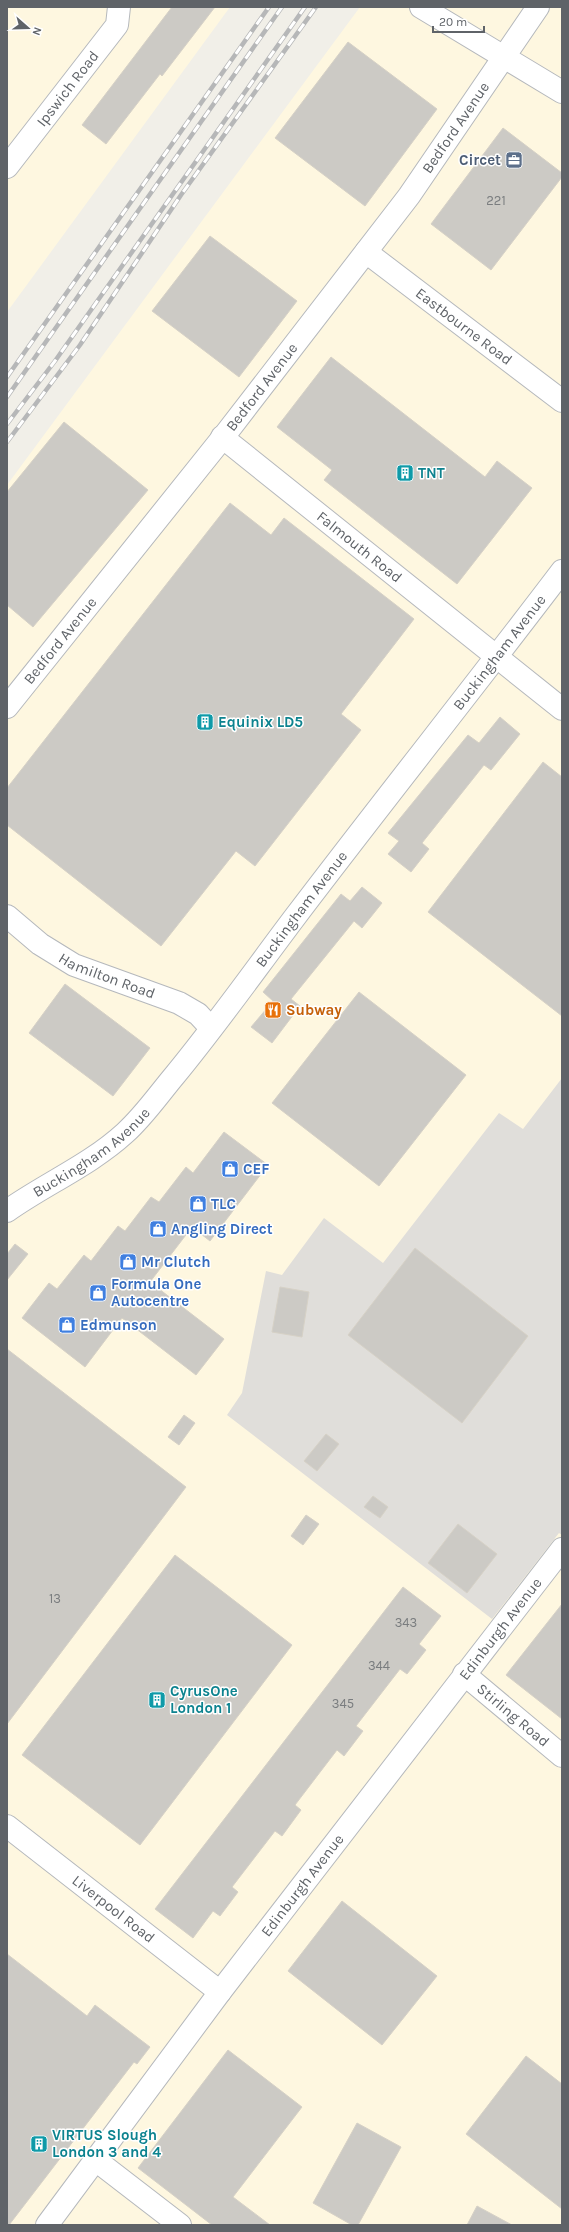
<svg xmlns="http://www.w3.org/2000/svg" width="569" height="2232" viewBox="0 0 569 2232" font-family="Karla,sans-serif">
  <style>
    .commercial { fill: #fef7e0 }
    .industrial { fill: #e0deda }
    .building { fill: #cccac5; stroke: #d6d1c6 }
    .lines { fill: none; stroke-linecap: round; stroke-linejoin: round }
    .minor-casing { stroke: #b5b8bc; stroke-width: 24 }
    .minor { stroke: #fff; stroke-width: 22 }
    .rail-casing { stroke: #b6b7b8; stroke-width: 4.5 }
    .rail { stroke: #fff; stroke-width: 3; stroke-dasharray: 9; stroke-linecap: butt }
    .labels { text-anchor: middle; stroke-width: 3; stroke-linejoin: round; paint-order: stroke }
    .number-label { font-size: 13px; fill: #7a7d7f }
    .street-label { font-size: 15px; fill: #5f6368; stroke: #fff }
    .service-label { font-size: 15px; font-weight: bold; fill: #4e5e75; stroke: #fff; text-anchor: end }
    .culture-label { font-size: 15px; font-weight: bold; fill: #0d838f; stroke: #fff; text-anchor: start }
    .food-label { font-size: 15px; font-weight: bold; fill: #c56008; stroke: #fff; text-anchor: start }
    .shop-label { font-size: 15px; font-weight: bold; fill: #366cbe; stroke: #fff; text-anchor: start }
  </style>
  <rect width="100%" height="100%" fill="#f1efe8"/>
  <path class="commercial" d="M 7,7 L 230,7 L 7,312 Z
    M 360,7 L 562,7 L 562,2225 L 7,2225 L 7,485 Z"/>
  <path class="industrial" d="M 562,1078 L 562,1535 L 559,1533 L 492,1619 L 227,1415 L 242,1393 L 266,1271 L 282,1275 L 324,1218 L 383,1263 L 499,1113 L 523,1129 Z"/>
  <path class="building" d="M 172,7 L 215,7 L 162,76 L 160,74 L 106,144 L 82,125 Z
    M 348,42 L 437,109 L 365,206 L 275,138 Z
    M 503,128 L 562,173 L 562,177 L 491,270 L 431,224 Z
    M 210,236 L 297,301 L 239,377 L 152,311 Z
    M 331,357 L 485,477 L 497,461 L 532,488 L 457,584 L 324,480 L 332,470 L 277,427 Z
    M 64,422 L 148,490 L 33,627 L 7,605 L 7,492 Z
    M 230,503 L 271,535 L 284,518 L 414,619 L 341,714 L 361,730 L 255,866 L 236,851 L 161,946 L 7,825 L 7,788 Z
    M 500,717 L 520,734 L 491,770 L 484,765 L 422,843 L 429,849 L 411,872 L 388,854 L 399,841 L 388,833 L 468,735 L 479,743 Z
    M 543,762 L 562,777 L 562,1016 L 428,912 Z
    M 362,887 L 382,903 L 362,928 L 354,921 L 291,999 L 300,1006 L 272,1043 L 251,1027 L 273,1001 L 263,992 L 341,894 L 350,901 Z
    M 65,984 L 150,1048 L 113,1096 L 29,1033 Z
    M 359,992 L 466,1075 L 379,1186 L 272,1103 Z
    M 224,1132 L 268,1165 L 210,1241 L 192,1227 L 150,1282 L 224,1339 L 196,1375 L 122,1318 L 85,1367 L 22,1318 L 49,1283 L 57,1289 L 84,1255 L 91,1261 L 118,1226 L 125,1231 L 151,1197 L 159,1202 L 186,1167 L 193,1173 Z
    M 15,1244 L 28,1254 L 7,1280 L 7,1254 Z
    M 415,1248 L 528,1336 L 462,1423 L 348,1335 Z
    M 280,1287 L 309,1292 L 302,1337 L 272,1332 Z
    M 7,1349 L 186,1487 L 7,1724 Z
    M 184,1415 L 195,1423 L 179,1445 L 168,1437 Z
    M 326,1434 L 339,1444 L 317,1471 L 304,1461 Z
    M 373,1496 L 388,1507 L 380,1518 L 364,1507 Z
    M 306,1515 L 319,1524 L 303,1545 L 291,1536 Z
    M 458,1524 L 497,1554 L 467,1593 L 428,1563 Z
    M 175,1555 L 292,1645 L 140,1845 L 22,1755 Z
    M 403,1587 L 441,1616 L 419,1644 L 426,1650 L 407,1674 L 400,1669 L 356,1726 L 363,1731 L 344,1756 L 337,1750 L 295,1805 L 301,1810 L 282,1836 L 275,1831 L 232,1887 L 238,1892 L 220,1916 L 213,1911 L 193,1938 L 155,1909 Z
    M 562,1604 L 562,1719 L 506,1675 Z
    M 342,1901 L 437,1976 L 382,2045 L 288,1971 Z
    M 7,1954 L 87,2016 L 95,2005 L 150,2047 L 137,2064 L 134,2062 L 9,2225 L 7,2225 Z
    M 228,2050 L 302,2107 L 233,2197 L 270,2225 L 212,2225 L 138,2168 Z
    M 526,2056 L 562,2084 L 562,2209 L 466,2134 Z
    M 357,2123 L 401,2147 L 358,2225 L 352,2225 L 313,2203 Z
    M 477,2206 L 512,2225 L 467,2225 Z"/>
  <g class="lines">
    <defs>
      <g id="minor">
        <path d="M 421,7 L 562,92"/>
        <path id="s1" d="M 7,167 L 117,25 L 119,7"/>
        <path id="s2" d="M 366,252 L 562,401"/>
        <path id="s3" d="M 222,437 L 562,709"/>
        <path id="s4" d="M 7,707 L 224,436 L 409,196 L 538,7"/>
        <path id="s5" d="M 7,916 L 40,944 L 74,965 L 179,1003 L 198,1014 L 211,1028"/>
        <path id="s6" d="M 7,1211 C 45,1184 90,1165 125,1133 C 144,1116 159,1094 175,1075 C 217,1024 255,970 295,917 C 383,801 474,687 562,571"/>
        <path id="s7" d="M 464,1674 L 562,1756"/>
        <path id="s8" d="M 7,1826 L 220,1992"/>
        <path d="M 97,2161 L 180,2225"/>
        <path id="s9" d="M 47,2225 L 220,1992 L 562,1549"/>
      </g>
    </defs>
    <use href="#minor" class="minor-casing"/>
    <use href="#minor" class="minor"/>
    <defs>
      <path id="rail" d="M 7,377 L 269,7
        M 7,397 L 282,7
        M 7,424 L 55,361 L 305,7
        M 7,442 L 80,345 L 181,195 L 316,7"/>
    </defs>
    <use href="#rail" class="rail-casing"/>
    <use href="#rail" class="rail"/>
  </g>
  <defs>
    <symbol id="office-square" viewBox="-11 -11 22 22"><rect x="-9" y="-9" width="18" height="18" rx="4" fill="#5c6f8a" stroke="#fff"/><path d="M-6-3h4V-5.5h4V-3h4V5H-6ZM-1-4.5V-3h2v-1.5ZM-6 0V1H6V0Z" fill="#fff"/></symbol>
    <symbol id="building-square" viewBox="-11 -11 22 22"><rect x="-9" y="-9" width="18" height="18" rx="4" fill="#0f9aa8" stroke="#fff"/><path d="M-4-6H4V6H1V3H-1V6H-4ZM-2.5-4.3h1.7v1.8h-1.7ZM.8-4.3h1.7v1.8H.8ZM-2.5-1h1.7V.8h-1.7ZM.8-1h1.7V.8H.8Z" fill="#fff"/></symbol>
    <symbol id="restaurant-square" viewBox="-11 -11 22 22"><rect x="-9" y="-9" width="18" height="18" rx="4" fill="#e8710a" stroke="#fff"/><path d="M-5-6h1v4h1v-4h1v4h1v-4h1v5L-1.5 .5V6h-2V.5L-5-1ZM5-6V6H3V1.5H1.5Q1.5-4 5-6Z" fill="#fff"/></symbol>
    <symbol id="shop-square" viewBox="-11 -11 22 22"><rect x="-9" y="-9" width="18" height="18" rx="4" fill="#3f7fe0" stroke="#fff"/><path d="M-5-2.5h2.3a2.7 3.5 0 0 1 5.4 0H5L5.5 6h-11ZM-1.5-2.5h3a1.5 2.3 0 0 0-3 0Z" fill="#fff"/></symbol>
  </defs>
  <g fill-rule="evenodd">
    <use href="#office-square" x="504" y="150" width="20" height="20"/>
    <use href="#building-square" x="395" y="463" width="20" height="20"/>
    <use href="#building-square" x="195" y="712" width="20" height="20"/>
    <use href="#restaurant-square" x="263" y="1000" width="20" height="20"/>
    <use href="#shop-square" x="220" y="1159" width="20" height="20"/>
    <use href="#shop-square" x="188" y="1194" width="20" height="20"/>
    <use href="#shop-square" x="148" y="1219" width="20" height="20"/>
    <use href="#shop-square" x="118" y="1252" width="20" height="20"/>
    <use href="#shop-square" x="88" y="1283" width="20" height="20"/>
    <use href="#shop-square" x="57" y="1315" width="20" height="20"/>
    <use href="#building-square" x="147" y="1690" width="20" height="20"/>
    <use href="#building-square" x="29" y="2134" width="20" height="20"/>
  </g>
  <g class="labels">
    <g class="number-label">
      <text x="496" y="205">221</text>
      <text x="55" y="1603">13</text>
      <text x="406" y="1627">343</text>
      <text x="379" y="1670">344</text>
      <text x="343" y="1708">345</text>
    </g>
    <g class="street-label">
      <text dy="5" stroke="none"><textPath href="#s1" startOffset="99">Ipswich Road</textPath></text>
      <text dy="5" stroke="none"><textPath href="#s4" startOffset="733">Bedford Avenue</textPath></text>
      <text dy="5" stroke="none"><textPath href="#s2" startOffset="123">Eastbourne Road</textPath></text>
      <text dy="5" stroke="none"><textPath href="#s4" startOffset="409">Bedford Avenue</textPath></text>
      <text dy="5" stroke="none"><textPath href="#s3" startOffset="176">Falmouth Road</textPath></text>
      <text dy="5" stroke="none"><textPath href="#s4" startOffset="85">Bedford Avenue</textPath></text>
      <text dy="5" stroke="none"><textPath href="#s6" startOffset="751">Buckingham Avenue</textPath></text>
      <text dy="5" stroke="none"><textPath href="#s6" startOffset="427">Buckingham Avenue</textPath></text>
      <text dy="5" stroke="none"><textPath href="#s5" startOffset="118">Hamilton Road</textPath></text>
      <text dy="5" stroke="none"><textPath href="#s6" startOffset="103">Buckingham Avenue</textPath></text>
      <text dy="5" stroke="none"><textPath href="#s9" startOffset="749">Edinburgh Avenue</textPath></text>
      <text dy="5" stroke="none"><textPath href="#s7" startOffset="64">Stirling Road</textPath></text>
      <text dy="5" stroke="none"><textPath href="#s9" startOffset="425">Edinburgh Avenue</textPath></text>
      <text dy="5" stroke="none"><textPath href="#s8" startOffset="135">Liverpool Road</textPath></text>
    </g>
    <g class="service-label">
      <text x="501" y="165">Circet</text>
    </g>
    <g class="culture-label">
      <text x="418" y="478">TNT</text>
      <text x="218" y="727">Equinix LD5</text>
      <text x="170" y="1696">CyrusOne<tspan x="170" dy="17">London 1</tspan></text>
      <text x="52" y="2140">VIRTUS Slough<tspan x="52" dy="17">London 3 and 4</tspan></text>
    </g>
    <g class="food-label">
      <text x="286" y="1015">Subway</text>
    </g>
    <g class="shop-label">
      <text x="243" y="1174">CEF</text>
      <text x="211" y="1209">TLC</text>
      <text x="171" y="1234">Angling Direct</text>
      <text x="141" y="1267">Mr Clutch</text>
      <text x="111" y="1289">Formula One<tspan x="111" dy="17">Autocentre</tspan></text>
      <text x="80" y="1330">Edmunson</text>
    </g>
  </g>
  <rect width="569" height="2232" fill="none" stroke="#5f6368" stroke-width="16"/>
  <g transform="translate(28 28) rotate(110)" stroke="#ffffff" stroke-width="3" paint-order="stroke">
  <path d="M0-3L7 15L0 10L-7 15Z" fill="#5f6368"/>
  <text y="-6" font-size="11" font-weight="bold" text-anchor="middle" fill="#5f6368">N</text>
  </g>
  <path d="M433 26v6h51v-6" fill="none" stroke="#5f6368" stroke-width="2"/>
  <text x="439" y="26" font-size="12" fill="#5f6368" stroke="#ffffff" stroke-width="3" paint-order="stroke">20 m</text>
</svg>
